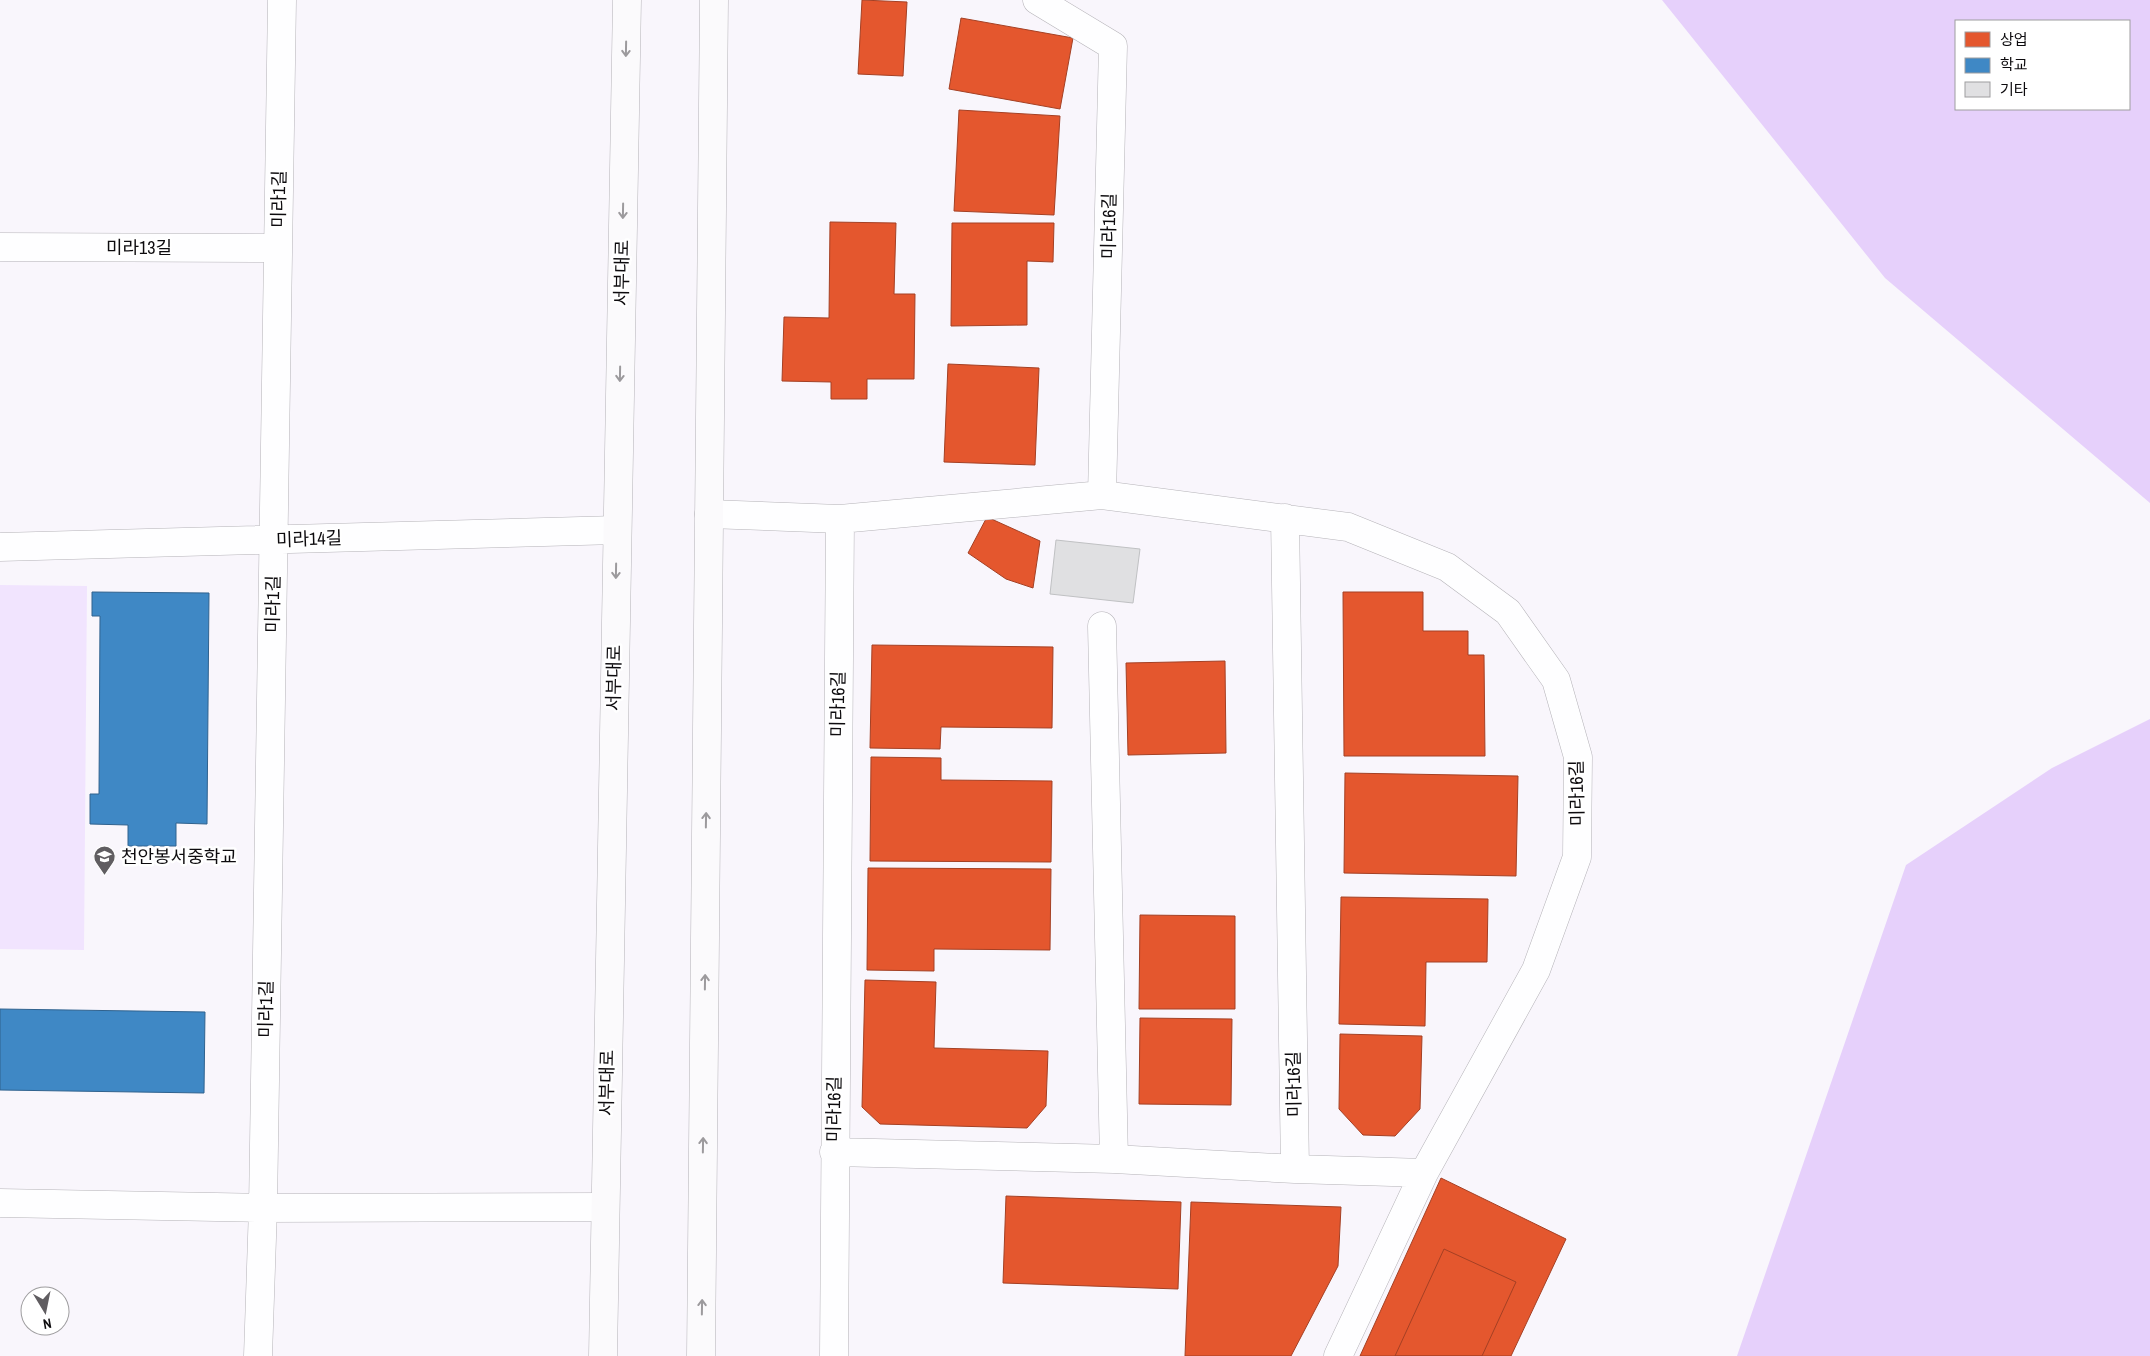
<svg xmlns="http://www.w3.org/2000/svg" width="2150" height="1356" viewBox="0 0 2150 1356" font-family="'Archivo Narrow','Noto Sans KR',sans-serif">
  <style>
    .green { fill: #f1e4fe }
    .forest { fill: #e6d0fb; fill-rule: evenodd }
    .shops { fill: #e4572e; stroke: #a44024 }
    .schools { fill: #3f88c5; stroke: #30628e }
    .building { fill: #e0e0e2; stroke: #c0c1c3 }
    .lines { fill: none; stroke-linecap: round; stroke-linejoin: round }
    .street-casing { stroke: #b5b3b8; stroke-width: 29 }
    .secondary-casing { stroke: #b5b3b8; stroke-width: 29 }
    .street { stroke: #fefeff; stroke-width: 28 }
    .secondary { stroke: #fbfafc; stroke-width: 28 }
    .oneway { stroke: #9c9a9d }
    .labels { text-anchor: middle; stroke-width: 5; stroke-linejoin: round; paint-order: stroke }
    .street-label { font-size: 18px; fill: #0d0b0e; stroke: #fff }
    .poi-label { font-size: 18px; fill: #0d0b0e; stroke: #fff; text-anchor: start }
  </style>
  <rect width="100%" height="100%" fill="#f9f6fc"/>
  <path class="green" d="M 0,585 L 87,586 L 84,950 L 0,949 Z"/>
  <path class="forest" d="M 1662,0 L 2150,0 L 2150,503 L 1885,278 ZM 1956,21 L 2129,21 L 2129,109 L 1956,109 Z
    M 2150,719 L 2150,1356 L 1737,1356 L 1906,865 L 2052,768 Z"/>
  <path class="shops" d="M 862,0 L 907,2 L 903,76 L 858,74 Z
    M 961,18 L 1073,38 L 1060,109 L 949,89 Z
    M 959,110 L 1060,116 L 1054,215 L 954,211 Z
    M 830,222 L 896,223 L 894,294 L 915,294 L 914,379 L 867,379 L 867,399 L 831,399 L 831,382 L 782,381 L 784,317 L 829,318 Z
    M 952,223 L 1054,223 L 1053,262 L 1027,261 L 1027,325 L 951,326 Z
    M 948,364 L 1039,368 L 1035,465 L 944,462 Z
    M 987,517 L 1040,541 L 1033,588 L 1006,579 L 968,553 Z
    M 1343,592 L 1423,592 L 1423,631 L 1468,631 L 1468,655 L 1484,655 L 1485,756 L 1344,756 Z
    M 872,645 L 1053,647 L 1052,728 L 941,727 L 940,749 L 870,748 Z
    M 1225,661 L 1226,753 L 1128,755 L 1126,663 Z
    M 871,757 L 941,758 L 941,780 L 1052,781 L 1051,862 L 870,861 Z
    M 1345,773 L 1518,776 L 1516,876 L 1344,873 Z
    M 868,868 L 1051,869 L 1050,950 L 934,949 L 934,971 L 867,970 Z
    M 1341,897 L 1488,899 L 1487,962 L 1426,962 L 1425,1026 L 1339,1024 Z
    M 1140,915 L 1235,916 L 1235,1009 L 1139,1009 Z
    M 865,980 L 936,982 L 934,1048 L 1048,1051 L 1046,1106 L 1027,1128 L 880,1124 L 862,1107 Z
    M 1140,1018 L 1232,1019 L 1231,1105 L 1139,1104 Z
    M 1340,1034 L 1422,1036 L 1420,1109 L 1395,1136 L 1363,1135 L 1339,1109 Z
    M 1441,1178 L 1566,1239 L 1511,1356 L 1360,1356 Z
    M 1006,1196 L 1181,1202 L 1178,1289 L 1003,1283 Z
    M 1191,1202 L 1341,1207 L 1338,1266 L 1291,1356 L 1185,1356 Z
    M 1444,1249 L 1516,1282 L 1482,1356 L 1395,1356 Z"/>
  <path class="schools" d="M 92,592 L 209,593 L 207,824 L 176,823 L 176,846 L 128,846 L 128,825 L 90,824 L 90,794 L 99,794 L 100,616 L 92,616 Z
    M 0,1009 L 205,1012 L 204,1093 L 0,1090 Z"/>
  <path class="building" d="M 1056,540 L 1140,549 L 1133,603 L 1050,594 Z"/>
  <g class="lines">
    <defs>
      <path id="street" d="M 1037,0 L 1113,46 L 1102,495
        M 0,247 L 278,248
        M 709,514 L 840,519
        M 1285,518 L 1295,1169
        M 0,547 L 617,530
        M 1102,626 L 1114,1159
        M 834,1152 L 1114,1159 L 1295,1169 L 1424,1173
        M 0,1203 L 263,1208 L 605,1207
        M 258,1356 L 263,1208 L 282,0
        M 834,1356 L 840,519 L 1102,495 L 1348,527 L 1447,567 L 1508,612 L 1556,680 L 1578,757 L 1577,857 L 1536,970 L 1424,1173 L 1338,1356"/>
      <path id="secondary" d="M 603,1356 L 627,0
        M 701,1356 L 714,0"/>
    </defs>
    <use href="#street" class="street-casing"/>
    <use href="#secondary" class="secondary-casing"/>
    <use href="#street" class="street"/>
    <use href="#secondary" class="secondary"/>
  </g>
  <defs><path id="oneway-shaft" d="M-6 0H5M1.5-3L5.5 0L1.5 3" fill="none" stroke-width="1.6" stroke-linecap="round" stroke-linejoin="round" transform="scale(1.25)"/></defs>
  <g class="oneway">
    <use href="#oneway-shaft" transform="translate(626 49) rotate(91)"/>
    <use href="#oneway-shaft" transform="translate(623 211) rotate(91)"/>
    <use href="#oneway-shaft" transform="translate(620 374) rotate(91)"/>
    <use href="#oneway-shaft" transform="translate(616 571) rotate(91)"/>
    <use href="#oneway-shaft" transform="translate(706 820) rotate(-89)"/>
    <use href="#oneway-shaft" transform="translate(705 982) rotate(-89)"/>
    <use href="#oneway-shaft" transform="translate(703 1145) rotate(-89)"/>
    <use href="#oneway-shaft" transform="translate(702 1307) rotate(-89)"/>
  </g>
  <defs>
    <symbol id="school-pin" viewBox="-11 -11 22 30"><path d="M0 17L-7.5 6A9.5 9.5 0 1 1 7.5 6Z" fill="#605d61" stroke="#fff"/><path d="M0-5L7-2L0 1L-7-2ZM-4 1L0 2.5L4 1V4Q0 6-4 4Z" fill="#fff"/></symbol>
  </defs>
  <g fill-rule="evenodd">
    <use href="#school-pin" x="92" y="844" width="25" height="34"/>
  </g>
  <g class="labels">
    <g class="street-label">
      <text transform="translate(279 199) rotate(-89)" y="6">미라1길</text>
      <text transform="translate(1109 226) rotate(-89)" y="6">미라16길</text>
      <text x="139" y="254">미라13길</text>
      <text transform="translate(622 273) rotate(-89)" y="6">서부대로</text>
      <text transform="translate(309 539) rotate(-2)" y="6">미라14길</text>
      <text transform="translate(273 604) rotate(-89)" y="6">미라1길</text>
      <text transform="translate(614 678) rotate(-89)" y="6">서부대로</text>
      <text transform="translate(838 704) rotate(-89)" y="6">미라16길</text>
      <text transform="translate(1577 793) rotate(-91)" y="6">미라16길</text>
      <text transform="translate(266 1009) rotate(-89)" y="6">미라1길</text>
      <text transform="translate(607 1083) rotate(-89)" y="6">서부대로</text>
      <text transform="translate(1294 1084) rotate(-91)" y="6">미라16길</text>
      <text transform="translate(834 1109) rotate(-89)" y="6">미라16길</text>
    </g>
    <g class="poi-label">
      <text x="121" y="863">천안봉서중학교</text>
    </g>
  </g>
  <rect x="1955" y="20" width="175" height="90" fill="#ffffff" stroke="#9e9d9f"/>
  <rect x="1965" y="32" width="25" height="15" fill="#e4572e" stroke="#9e9d9f"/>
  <text x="2000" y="45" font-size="15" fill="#0d0b0e">상업</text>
  <rect x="1965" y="58" width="25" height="15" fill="#3f88c5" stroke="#9e9d9f"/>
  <text x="2000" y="70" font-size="15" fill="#0d0b0e">학교</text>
  <rect x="1965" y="82" width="25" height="15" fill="#e0e0e2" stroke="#9e9d9f"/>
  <text x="2000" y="95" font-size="15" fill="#0d0b0e">기타</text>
  <g transform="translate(45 1311) rotate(170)"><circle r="24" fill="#ffffff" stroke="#9e9d9f"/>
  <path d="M0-4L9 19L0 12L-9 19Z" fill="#605d61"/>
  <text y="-8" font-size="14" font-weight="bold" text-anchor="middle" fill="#0d0b0e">N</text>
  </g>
</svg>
